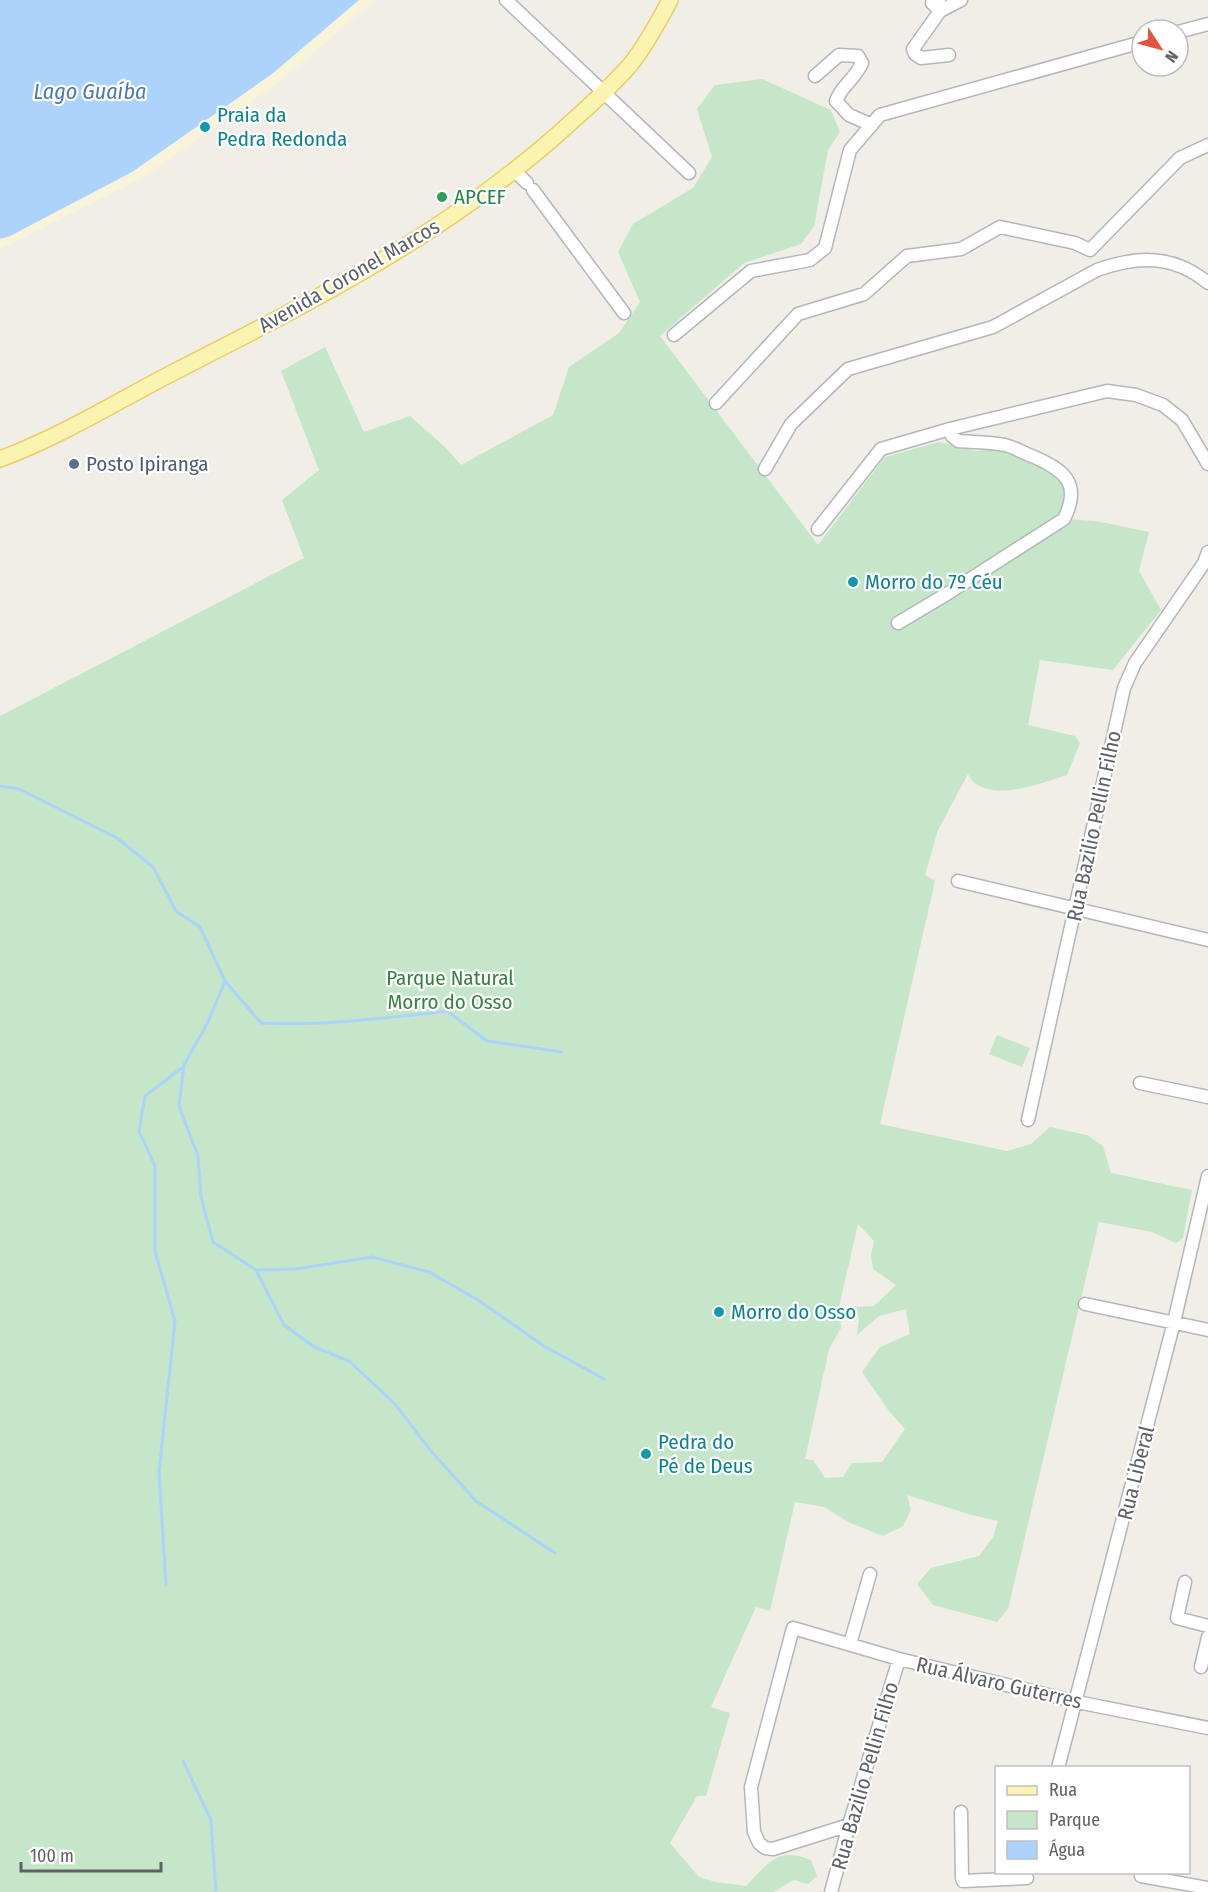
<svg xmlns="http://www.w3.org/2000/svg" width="1208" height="1892" viewBox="0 0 1208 1892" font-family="'Fira Sans Condensed',sans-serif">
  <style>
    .green { fill: #c5e6c8; fill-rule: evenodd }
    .sand { fill: #f9f4d9 }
    .water { fill: #acd3fb }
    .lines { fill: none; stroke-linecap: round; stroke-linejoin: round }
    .stream { stroke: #acd3fb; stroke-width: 3 }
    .minor-casing { stroke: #b4b6bb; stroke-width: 15 }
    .major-casing { stroke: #eacf65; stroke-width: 18 }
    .minor { stroke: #fff; stroke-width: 12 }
    .major { stroke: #fbf4b1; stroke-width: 15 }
    .culture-dot { fill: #0f9aa8; stroke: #fff; stroke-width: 2 }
    .leisure-dot { fill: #2e9e5b; stroke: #fff; stroke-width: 2 }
    .service-dot { fill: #5c6f8a; stroke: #fff; stroke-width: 2 }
    .labels { text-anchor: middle; stroke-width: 4.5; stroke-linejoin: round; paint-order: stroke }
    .culture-label { font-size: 21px; fill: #0d838f; stroke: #fff; text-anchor: start }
    .leisure-label { font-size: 21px; fill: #27864d; stroke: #fff; text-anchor: start }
    .street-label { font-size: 21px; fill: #5e6166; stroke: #fff }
    .service-label { font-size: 21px; fill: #4e5e75; stroke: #fff; text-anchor: start }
    .park-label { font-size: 21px; fill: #3a8242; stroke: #fff }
    .water-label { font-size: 22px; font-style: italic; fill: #4c78b5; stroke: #fff }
  </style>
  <rect width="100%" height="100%" fill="#f0eee7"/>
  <path class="green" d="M 762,79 L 831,110 L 840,132 L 828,150 L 814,226 L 801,244 L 744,263 L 660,336 L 818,545 L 885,457 L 939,442 L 977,451 L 1001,447 L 1056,469 L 1067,486 L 1064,519 L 1096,521 L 1149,532 L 1139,571 L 1161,610 L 1113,670 L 1040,660 L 1028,725 L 1075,736 L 1080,743 L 1067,775 C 1041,783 1000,800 976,784 C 972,782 970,777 968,774 L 938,830 L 925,875 L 935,881 L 880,1124 L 1007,1151 L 1031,1144 L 1050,1127 L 1087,1135 L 1103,1146 L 1111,1173 L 1192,1190 L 1183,1238 L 1176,1243 L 1152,1232 L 1099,1222 L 1008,1609 L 997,1622 L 933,1605 L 917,1584 L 931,1568 L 979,1556 L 993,1537 L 998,1521 L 972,1515 L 907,1495 L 911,1510 L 903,1526 L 883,1536 L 850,1523 L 824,1507 L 795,1502 L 770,1611 L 756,1607 L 711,1707 L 730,1713 L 706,1796 L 697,1796 L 670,1843 L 699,1877 L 716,1882 L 746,1886 C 769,1863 777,1846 811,1860 L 817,1876 L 808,1884 L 794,1880 L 773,1892 L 0,1892 L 0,716 L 304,558 L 282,500 L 319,470 L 281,371 L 325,347 L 364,432 L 410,416 L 447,449 L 461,465 L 553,415 L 569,367 L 619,333 L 640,302 L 618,252 L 633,224 L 693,188 L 712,157 L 697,109 L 715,85 ZM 858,1224 L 874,1241 L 871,1255 L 873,1269 L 896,1285 L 874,1306 L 856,1307 L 859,1319 L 857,1335 L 879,1316 L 906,1309 L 910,1334 L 880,1347 L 862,1372 L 889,1411 L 905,1429 L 882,1462 L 852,1463 L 843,1477 L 825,1478 L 813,1460 L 805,1459 L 829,1349 L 841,1328 L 839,1307 Z
    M 997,1035 L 1030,1048 L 1022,1067 L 989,1054 Z"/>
  <path class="sand" d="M 359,0 L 375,0 L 278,83 L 142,178 L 0,249 L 0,239 L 10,236 L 132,172 L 272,74 Z"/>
  <path class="water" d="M 0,0 L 359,0 L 272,74 L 132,172 L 10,236 L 0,239 Z"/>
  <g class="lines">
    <path class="stream" d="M 0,786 L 19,789 L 117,838 L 153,867 L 176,911 L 200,927 L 225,981 L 208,1022 L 184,1065 L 179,1106 L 198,1156 L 201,1197 L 213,1242 L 256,1270 L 296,1269 L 372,1257 L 429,1272 L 478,1300 L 544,1346 L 604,1379
      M 225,981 L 261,1023 C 324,1026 385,1018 447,1011 L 487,1041 L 562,1052
      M 256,1270 L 284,1325 L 314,1347 L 349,1361 L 395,1404 L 431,1451 L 476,1501 L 555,1553
      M 166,1585 L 159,1472 L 175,1321 L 155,1251 L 155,1166 L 139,1131 L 145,1096 L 183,1067
      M 183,1761 L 211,1820 L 216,1892"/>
    <defs>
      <path id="minor" d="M 506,0 L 689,173
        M 939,0 L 932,3 L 940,11
        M 1178,32 L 1208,24
        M 949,55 L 921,58 L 915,54 L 913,49 L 940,11 L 961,0
        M 815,76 L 839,55 L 858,56 L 862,63 C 856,78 841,86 836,101 L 849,115 L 872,125
        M 515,171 L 527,183
        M 533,190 L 624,313
        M 1090,250 L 1180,158 L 1208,145
        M 674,335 L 751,271 L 810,260 L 825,248 L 850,150 L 880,115 L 1142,42
        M 716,403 L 798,314 L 864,294 L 907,256 L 961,249 L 1000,227 L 1075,243 L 1090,250
        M 765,469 L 791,424 L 848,369 L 993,327 L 1097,270 C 1137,256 1173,254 1208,283
        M 818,529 L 881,449 L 950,429 L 1107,391 L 1136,395 L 1163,405 L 1182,420 L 1208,464
        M 898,623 L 950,592 L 1064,519 C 1082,483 1064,470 1032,456 C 1023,453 1014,447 1005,445 C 991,442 973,442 958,441 L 952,436 L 950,429
        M 958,881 L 1208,940
        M 1140,1083 L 1208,1097
        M 1028,1120 L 1124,688 L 1135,663 L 1204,563 L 1208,552
        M 1085,1304 L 1208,1330
        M 1185,1582 L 1177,1618 L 1208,1626
        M 850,1644 L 870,1574
        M 1201,1667 L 1208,1637
        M 1058,1768 L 1174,1322 L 1208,1176
        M 961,1812 L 962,1878 L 963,1881 L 1027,1878
        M 849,1825 L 773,1849 L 765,1848 L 759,1843 L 754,1832 L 751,1787 L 793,1628 L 899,1659 L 1077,1702 L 1208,1728
        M 1141,1876 L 1208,1888
        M 831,1892 L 849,1825 L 899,1659"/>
      <path id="major" d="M 0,459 C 62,436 116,402 174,372 C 312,302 453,230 568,125 C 589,106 611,87 630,65 C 646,45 658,23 670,0"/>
    </defs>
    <use href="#minor" class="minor-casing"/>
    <use href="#major" class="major-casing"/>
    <use href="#minor" class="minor"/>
    <use href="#major" class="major"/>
  </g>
  <g class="culture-dot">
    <circle cx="205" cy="127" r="6"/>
    <circle cx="853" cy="582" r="6"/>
    <circle cx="719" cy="1312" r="6"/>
    <circle cx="646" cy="1454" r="6"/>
  </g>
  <circle class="leisure-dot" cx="442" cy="197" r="6"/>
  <circle class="service-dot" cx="74" cy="464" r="6"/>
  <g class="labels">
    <g class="culture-label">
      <text x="217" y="122">Praia da<tspan x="217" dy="24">Pedra Redonda</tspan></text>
      <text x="865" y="589">Morro do 7º Céu</text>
      <text x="731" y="1319">Morro do Osso</text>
      <text x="658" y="1449">Pedra do<tspan x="658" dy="24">Pé de Deus</tspan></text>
    </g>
    <g class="leisure-label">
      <text x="454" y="204">APCEF</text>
    </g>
    <g class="street-label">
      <text transform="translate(349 276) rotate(-30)" y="7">Avenida Coronel Marcos</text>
      <text transform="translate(1094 826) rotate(-78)" y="7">Rua Bazilio Pellin Filho</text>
      <text transform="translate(1136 1473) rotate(-76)" y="7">Rua Liberal</text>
      <text transform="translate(999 1683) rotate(13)" y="7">Rua Álvaro Guterres</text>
      <text transform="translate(865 1776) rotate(-74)" y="7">Rua Bazilio Pellin Filho</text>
    </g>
    <g class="service-label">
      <text x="86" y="471">Posto Ipiranga</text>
    </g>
    <g class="park-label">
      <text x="450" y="985">Parque Natural<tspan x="450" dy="24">Morro do Osso</tspan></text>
    </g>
    <g class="water-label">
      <text x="90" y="99">Lago Guaíba</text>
    </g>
  </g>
  <rect x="995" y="1766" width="195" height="108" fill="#ffffff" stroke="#bfc0c2" stroke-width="1.5"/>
  <rect x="1007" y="1786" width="30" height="9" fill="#fbf4b1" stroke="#bfc0c2" stroke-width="1.5"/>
  <text x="1049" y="1796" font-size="18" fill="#5e6166">Rua</text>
  <rect x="1007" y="1811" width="30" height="18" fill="#c5e6c8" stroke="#bfc0c2" stroke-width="1.5"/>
  <text x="1049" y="1826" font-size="18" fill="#5e6166">Parque</text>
  <rect x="1007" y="1841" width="30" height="18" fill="#acd3fb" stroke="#bfc0c2" stroke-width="1.5"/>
  <text x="1049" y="1856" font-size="18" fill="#5e6166">Água</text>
  <g transform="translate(1160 48) rotate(126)"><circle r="28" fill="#ffffff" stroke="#bfc0c2" stroke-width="1.5"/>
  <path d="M0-4.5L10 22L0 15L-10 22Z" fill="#e1553c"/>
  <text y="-9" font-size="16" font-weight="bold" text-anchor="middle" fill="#5e6166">N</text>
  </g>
  <path d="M21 1862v9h140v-9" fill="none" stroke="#5e6166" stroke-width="3"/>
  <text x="30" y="1862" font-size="18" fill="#5e6166" stroke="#ffffff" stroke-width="4.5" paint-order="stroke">100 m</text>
</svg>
